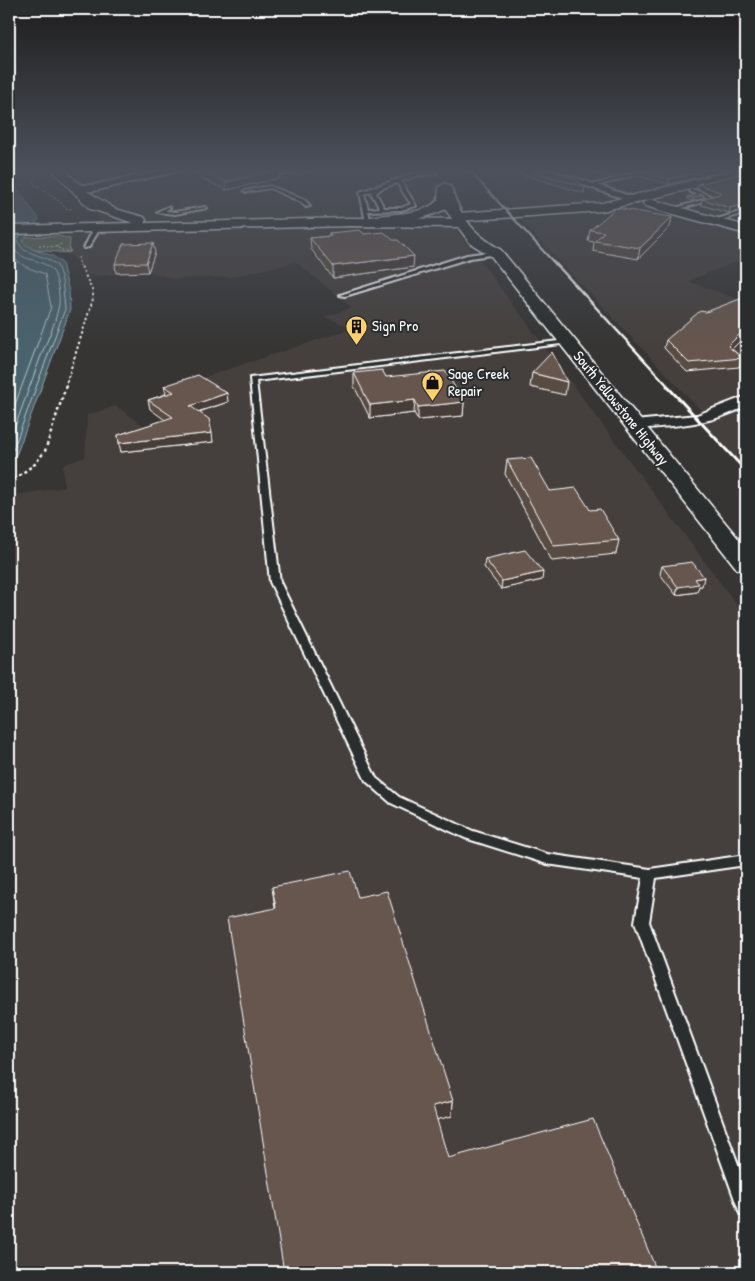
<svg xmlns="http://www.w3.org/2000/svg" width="755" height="1281" viewBox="0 0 755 1281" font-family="'Patrick Hand',sans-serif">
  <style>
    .built { fill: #443f3c }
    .green { fill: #5f6e56; stroke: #afb6aa }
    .water { fill: #49646d; stroke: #92a2a7 }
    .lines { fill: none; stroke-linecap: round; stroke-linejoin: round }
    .shore { stroke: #b6c1c5; stroke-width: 1 }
    .lane-casing { stroke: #fff; stroke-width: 4 }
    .street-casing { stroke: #fff; stroke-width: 4 }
    .secondary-casing { stroke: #fff; stroke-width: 3 }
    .primary-casing { stroke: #fff; stroke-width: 3 }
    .highway-casing { stroke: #fff; stroke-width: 3 }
    .path-far2 { stroke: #fff; stroke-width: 1; stroke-dasharray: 2 2; stroke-linecap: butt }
    .path-far1 { stroke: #fff; stroke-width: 2; stroke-dasharray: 2.5 2.5; stroke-linecap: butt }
    .path { stroke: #fff; stroke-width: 2.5; stroke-dasharray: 3 3; stroke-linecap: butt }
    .lane { fill: #2a2d2e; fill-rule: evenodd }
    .street { fill: #2a2d2e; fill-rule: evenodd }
    .secondary { fill: #2a2d2e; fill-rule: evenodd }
    .primary { fill: #2a2d2e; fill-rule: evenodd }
    .highway { fill: #2a2d2e; fill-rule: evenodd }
    .rail-far2 { stroke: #fff; stroke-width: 2 }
    .rail-far1 { stroke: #fff; stroke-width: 2.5 }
    .rail { stroke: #fff; stroke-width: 3 }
    .wall { fill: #584b43; stroke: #fff }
    .shaded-wall { fill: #473d37; stroke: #fff }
    .building { fill: #66574e; stroke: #fff }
    .labels { text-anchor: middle; stroke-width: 4; stroke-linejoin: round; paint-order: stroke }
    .far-poi-label { font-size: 15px; fill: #fff; stroke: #2a2d2e; text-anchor: start }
    .far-street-label { font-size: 15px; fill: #fff; stroke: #2a2d2e }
  </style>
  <rect width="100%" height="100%" fill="#363534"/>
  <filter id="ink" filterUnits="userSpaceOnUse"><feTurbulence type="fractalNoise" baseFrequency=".02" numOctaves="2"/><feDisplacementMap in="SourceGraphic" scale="10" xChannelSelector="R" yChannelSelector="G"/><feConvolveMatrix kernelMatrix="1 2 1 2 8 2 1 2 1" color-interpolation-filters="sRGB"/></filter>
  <g filter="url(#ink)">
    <path class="built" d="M 57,169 L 431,169 L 445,187 L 447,220 L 479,259 L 746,617 L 746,1272 L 9,1272 L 9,496 L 64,487 L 63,465 L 85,457 L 87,415 L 116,406 L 150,430 L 193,414 L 159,392 L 353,328 L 324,317 L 352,308 L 296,262 L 232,277 L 173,279 L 151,272 L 89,276 L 69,253 L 70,239 L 66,237 L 72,228 L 97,228 L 100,219 L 78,188 Z
      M 476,169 L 746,169 L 746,258 L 688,281 L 746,302 L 746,467 L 699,419 L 706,416 L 520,220 L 598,214 L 642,203 L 604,208 L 517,214 Z"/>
    <path class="green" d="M 60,236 L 70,239 L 69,253 L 34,250 L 21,242 L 25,237 Z"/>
    <path class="water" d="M 9,178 L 39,219 L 22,242 L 34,250 L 53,256 L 62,263 L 69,292 L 70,310 L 17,453 L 9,463 Z"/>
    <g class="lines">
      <path class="shore" d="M 9,255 L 26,267 L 45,274 L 51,307 L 9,421
        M 9,443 C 20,413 31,383 42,353 C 48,339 55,324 58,309 C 61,300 58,284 55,275 C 46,253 8,267 12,235
        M 9,455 L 13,450 L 65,309 L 62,280 L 57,265 L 47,259 L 24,250 L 17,241 L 20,235"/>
      <defs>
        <path id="lane" d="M 648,169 L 655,169 L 593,187 L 589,186 Z
          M 436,172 L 436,174 L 419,175 L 401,181 L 416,206 L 401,210 L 368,211 L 371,222 L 366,223 L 360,192 L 416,173 ZM 397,183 L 411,204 L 401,208 L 384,208 L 376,193 L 382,188 ZM 373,191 L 371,193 L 380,208 L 368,209 L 364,194 Z
          M 270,186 L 305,200 L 310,206 L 306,207 L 301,202 L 270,188 L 246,192 L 244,191 Z
          M 690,190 L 694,190 L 717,198 L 672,211 L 672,209 L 710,198 L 690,192 Z
          M 168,207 L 170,208 L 165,211 L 175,212 L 205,207 L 207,208 L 175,214 L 157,212 Z
          M 746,210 L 746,212 L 714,223 L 711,221 Z
          M 97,226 L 100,228 L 89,247 L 84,248 L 94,228 Z
          M 496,251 L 499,253 L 498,254 L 470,258 L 345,296 L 340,295 L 467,255 Z
          M 567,340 L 569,341 L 569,343 L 256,381 L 280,582 L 376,778 L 399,797 L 473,831 L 547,854 L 650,869 L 746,855 L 746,865 L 656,878 L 649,922 L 746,1186 L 746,1216 L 740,1214 L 738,1208 L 635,922 L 643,878 L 547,864 L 465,838 L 391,803 L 366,781 L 270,582 L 250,378 Z"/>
        <path id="street" d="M 169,169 L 186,169 L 93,191 L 78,191 L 73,188 L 78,185 L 93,185 Z
          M 261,169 L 307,169 C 298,176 270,176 261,169 Z
          M 536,169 L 549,169 L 642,200 L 637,203 L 634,202 Z
          M 746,396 L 746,406 C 711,425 673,426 634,429 L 629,428 L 627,425 L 629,422 L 634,421 L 697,415 Z"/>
        <path id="secondary" d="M 51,169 L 64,169 L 87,191 L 115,209 L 144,217 L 146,220 L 144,223 L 350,218 L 462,219 L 469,223 L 462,227 L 350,226 L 9,234 L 9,226 L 134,223 C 119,219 104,212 90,209 Z
          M 650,199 L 746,226 L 746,234 L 645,206 L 643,203 Z"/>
        <path id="primary" d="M 739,169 L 746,169 L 746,175 L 602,211 L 458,221 L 451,217 L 458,213 L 602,203 Z"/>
        <path id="highway" d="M 445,183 L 451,187 C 461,219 473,233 501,250 L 746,548 L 746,571 L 737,569 L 491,256 L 470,243 L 445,209 C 433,217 370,233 361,222 C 371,210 420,220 438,200 L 439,187 Z"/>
      </defs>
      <use href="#lane" class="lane-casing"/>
      <use href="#street" class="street-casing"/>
      <use href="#secondary" class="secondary-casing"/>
      <use href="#primary" class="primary-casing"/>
      <use href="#highway" class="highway-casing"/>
      <path class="path-far2" d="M 37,169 L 33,183 L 60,202 L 65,208 L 73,209
        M 61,244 L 56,247 L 64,251 L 73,251
        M 39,245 L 56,247
        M 78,257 L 80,266"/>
      <path class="path-far1" d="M 65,387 L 93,299 L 93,292 L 80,264"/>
      <path class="path" d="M 9,483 L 35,464 L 45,451 L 66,386"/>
      <use href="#lane" class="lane"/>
      <use href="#street" class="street"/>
      <use href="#secondary" class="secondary"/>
      <use href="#primary" class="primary"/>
      <use href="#highway" class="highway"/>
      <path class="rail-far2" d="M 468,169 L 557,266"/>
      <path class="rail-far1" d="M 556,264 L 669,387"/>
      <path class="rail" d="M 667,386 L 746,471"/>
    </g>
    <path class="wall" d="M 188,169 L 276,169 L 279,170 L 280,178 L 226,190 L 199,177 L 198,173 Z
      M 505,169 L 549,169 L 585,187 L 584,193 Z
      M 581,169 L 641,169 L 611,178 Z
      M 731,169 L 669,184 L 638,176 L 639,171 Z
      M 746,172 L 746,218 L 739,216 L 740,211 L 745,209 L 729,213 L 701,205 L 702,199 L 714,196 L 697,189 L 698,184 Z
      M 704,195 L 703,198 L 693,201 L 687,199 L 687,197 Z
      M 672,217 L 670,227 L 638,259 L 593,251 L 594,242 L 588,241 L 590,230 Z
      M 329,233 L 364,234 L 413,267 L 333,278 L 311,249 L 310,238 L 329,236 Z
      M 155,252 L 148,272 L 116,273 L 115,264 Z
      M 666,340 L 732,349 L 742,358 L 739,367 L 687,372 L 664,348 Z
      M 354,373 L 386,377 L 464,402 L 463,416 L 418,420 L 414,413 L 370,418 L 354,386 Z
      M 532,373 L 567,382 L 565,395 L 530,387 Z
      M 164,386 L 228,402 L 199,412 L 213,442 L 121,452 L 118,435 L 165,420 L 150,409 L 148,400 L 166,394 Z
      M 507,460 L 550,491 L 590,510 L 619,540 L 616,554 L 552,561 L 505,474 Z
      M 485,559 L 542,580 L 501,589 L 484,567 Z
      M 662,566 L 702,586 L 699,586 L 697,592 L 676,595 L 660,574 Z
      M 272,887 L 358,897 L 453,1101 L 452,1116 L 437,1119 L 284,1272 L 275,908 Z"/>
    <path class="shaded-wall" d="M 624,169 L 641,169 L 611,178 L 612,173 Z
      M 711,169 L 731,169 L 669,184 L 670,179 Z
      M 279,170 L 280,178 L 226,190 L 226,182 Z
      M 704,195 L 703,198 L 693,201 L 693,198 Z
      M 746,204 L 746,209 L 729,213 L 730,208 Z
      M 672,217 L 670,227 L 638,259 L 640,248 Z
      M 153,243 L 155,252 L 148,272 L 146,263 Z
      M 414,256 L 413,267 L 333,278 L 333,266 Z
      M 746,328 L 746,335 L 726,355 L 728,346 Z
      M 227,393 L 228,402 L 191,414 L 190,406 Z
      M 415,400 L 414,413 L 370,418 L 370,405 Z
      M 464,402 L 463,416 L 418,420 L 418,407 Z
      M 212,433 L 213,442 L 121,452 L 119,443 Z
      M 543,572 L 542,580 L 501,589 L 502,581 Z
      M 704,577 L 702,586 L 699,586 L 697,592 L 676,595 L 678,587 L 695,579 Z
      M 453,1101 L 452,1116 L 432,1121 L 433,1106 Z
      M 656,1269 L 654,1272 L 646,1272 Z"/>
    <path class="building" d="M 201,169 L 276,169 L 279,170 L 226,182 L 198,170 Z
      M 523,169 L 549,169 L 574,178 L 585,187 Z
      M 599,169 L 624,169 L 612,173 Z
      M 645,169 L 711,169 L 670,179 L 639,171 Z
      M 746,172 L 746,204 L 730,208 L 702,199 L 719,194 L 720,192 L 698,184 Z
      M 698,194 L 704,195 L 693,198 L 687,197 Z
      M 616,208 L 672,217 L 640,248 L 595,241 L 604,232 L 590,230 Z
      M 746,209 L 746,212 L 740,211 Z
      M 360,230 L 364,234 L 384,232 L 393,240 L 398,240 L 414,256 L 333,266 L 310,238 L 331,236 L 329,233 Z
      M 153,243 L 146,263 L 115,264 L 123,244 Z
      M 745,297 L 746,297 L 746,328 L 728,346 L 742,358 L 689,363 L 666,340 L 700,311 L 706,312 Z
      M 552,352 L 567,382 L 532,373 Z
      M 382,370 L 386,377 L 445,371 L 464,402 L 418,407 L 415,400 L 370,405 L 354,373 Z
      M 198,375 L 227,393 L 190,406 L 209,419 L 212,433 L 119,443 L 118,435 L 173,417 L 148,400 L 174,392 L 164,386 Z
      M 531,458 L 550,491 L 576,488 L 590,510 L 600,509 L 619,540 L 554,546 L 507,460 Z
      M 525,550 L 543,572 L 502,581 L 485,559 Z
      M 692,562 L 704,577 L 695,579 L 699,584 L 678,587 L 662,566 Z
      M 350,871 L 358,897 L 387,891 L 453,1101 L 433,1106 L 448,1158 L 593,1119 L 656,1269 L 646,1272 L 284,1272 L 227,918 L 276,908 L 272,887 Z"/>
  </g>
  <linearGradient id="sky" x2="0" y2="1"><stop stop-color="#1e1d1d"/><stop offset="0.49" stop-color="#4c515c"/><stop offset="1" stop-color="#4c515c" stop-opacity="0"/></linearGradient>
  <rect width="755" height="348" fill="url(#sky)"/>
  <defs>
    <symbol id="building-pin" viewBox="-11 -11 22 30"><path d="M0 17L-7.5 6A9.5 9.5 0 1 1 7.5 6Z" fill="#ffd166" stroke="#2a2d2e"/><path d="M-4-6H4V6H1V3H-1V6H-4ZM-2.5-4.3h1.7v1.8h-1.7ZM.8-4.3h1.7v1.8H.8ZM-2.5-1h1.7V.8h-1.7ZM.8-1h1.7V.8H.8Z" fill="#111"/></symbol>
    <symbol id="shop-pin" viewBox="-11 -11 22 30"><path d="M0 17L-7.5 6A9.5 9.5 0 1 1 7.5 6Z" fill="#ffd166" stroke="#2a2d2e"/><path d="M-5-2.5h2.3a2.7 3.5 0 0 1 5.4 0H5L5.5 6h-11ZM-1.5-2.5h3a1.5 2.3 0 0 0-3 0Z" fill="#111"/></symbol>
  </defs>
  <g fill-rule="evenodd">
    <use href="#building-pin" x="344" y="314" width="25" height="34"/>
    <use href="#shop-pin" x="420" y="370" width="25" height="34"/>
  </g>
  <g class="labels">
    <g class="far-poi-label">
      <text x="372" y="331">Sign Pro</text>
      <text x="448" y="379">Sage Creek<tspan x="448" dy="17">Repair</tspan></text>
    </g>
    <g class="far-street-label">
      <text transform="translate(621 408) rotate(51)" y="5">South Yellowstone Highway</text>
    </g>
  </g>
  <rect width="755" height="1281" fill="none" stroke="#2a2d2e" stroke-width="30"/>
  <rect x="15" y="15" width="725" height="1251" fill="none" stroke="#fff" stroke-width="2" filter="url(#ink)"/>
</svg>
